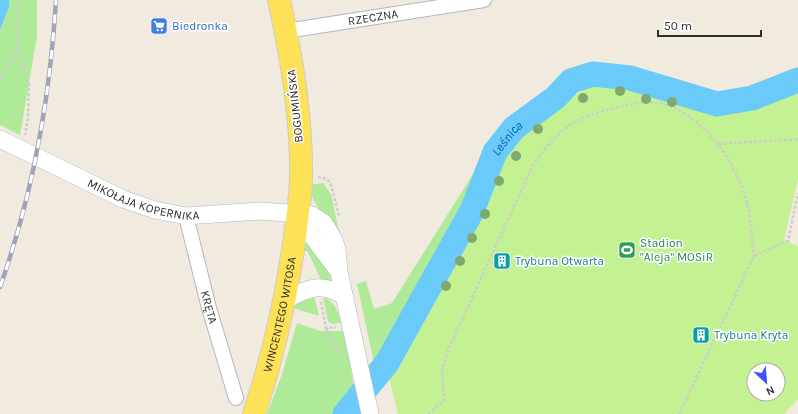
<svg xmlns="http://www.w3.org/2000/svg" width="798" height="414" viewBox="0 0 798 414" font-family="Karla,sans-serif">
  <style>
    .green { fill: #afea98 }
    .pitch { fill: #c4f293; fill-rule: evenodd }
    .water { fill: #6acafa }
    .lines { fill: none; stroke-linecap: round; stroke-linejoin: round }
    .river { stroke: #6acafa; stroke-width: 25 }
    .minor-casing { stroke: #b3b5c2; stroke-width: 16 }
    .tertiary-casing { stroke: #b3b5c2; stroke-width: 18 }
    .primary-casing { stroke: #cdcdcd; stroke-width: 24 }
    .path { stroke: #cdcdcd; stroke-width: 2.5; stroke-dasharray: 3 2; stroke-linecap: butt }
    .minor { stroke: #fff; stroke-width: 14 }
    .tertiary { stroke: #fff; stroke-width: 17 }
    .primary { stroke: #fde157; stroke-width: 22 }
    .rail-casing { stroke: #a1a3b9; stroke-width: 4.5 }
    .rail { stroke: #fff; stroke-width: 3; stroke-dasharray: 9; stroke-linecap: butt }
    .tree { fill: #7fa96f }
    .labels { text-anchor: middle; stroke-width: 3; stroke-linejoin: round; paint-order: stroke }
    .street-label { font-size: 12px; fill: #2e2e2e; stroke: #fff }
    .shop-label { font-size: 12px; fill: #366cbe; stroke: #fff; text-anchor: start }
    .leisure-label { font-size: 12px; fill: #27864d; stroke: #fff; text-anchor: start }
    .culture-label { font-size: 12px; fill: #0d838f; stroke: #fff; text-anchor: start }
    .water-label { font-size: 13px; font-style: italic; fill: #0167ae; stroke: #fff }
  </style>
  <rect width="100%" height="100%" fill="#f0eadf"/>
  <path class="green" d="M 9,0 L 37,0 L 37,36 L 20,135 L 0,125 L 0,30 L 9,7 Z
    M 560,83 L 573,85 L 504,153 L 463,233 L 378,381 L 357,284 L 366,281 L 374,309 L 392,303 L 475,171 L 508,126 Z
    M 323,183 L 331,194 L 341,242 C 331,223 311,205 309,185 Z
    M 305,239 L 330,273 L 331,282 L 322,282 L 308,252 L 304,249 Z
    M 314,296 L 319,316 L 294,308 L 296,303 Z
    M 323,297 C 335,301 338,312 341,323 L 332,324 L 328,322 Z
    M 297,323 L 320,331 L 344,331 L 359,414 L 267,414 L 282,374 Z"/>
  <path class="pitch" d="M 595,84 L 626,85 L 667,97 L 707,112 L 748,109 L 798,91 L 798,179 L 784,240 L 798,246 L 798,399 L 784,414 L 398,414 L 388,373 C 410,333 434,294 455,253 C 482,200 505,140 557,105 C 569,97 582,91 595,84 ZM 754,370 L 778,370 L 778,394 L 754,394 Z"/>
  <path class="water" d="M 0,0 L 9,0 L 9,7 L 0,30 Z"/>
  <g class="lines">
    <path class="river" id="s1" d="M 345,414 L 387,363 L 427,291 L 472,211 L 495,152 L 514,128 L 555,98 L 571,81 L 593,74 L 630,78 L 717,104 L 752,98 L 798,80"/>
    <defs>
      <g id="minor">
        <path id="s2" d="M 286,31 L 484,0"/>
        <path id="s3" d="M 186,216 L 209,308 L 236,398"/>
      </g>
      <g id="tertiary">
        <path id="s4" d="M 0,139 L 123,199 L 155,210 L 186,216 L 261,211 L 312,215 L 324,223 L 333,238 L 337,249 L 339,272 L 370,414"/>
        <path d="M 298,212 L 306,228 L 339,272"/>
        <path d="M 285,300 C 308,288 322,281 345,297"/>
      </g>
      <g id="primary">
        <path id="s5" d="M 254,414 C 274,354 288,291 296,228 C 298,211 301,194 301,177 C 302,117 292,58 279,0"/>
      </g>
    </defs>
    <use href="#minor" class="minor-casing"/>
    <use href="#tertiary" class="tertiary-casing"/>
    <use href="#primary" class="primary-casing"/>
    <path class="path" d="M 19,0 L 18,48 L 29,83 L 28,119 L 25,135
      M 0,81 L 18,49
      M 719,144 L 798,139
      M 318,177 L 327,179 L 331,185 L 339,216
      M 321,302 L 326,328 L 336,327
      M 326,328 L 341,355
      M 428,414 L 444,401 L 442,369 L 449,348 L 534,163 C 563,126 573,117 620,107 C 628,105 636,103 644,102 C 696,100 738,162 748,207 C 751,223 752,240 754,256
      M 679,414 L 754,256 L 788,241 L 798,193"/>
    <use href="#minor" class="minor"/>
    <use href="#tertiary" class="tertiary"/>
    <use href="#primary" class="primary"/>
    <defs>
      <path id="rail" d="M 0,287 C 33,194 50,98 56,0"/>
    </defs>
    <use href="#rail" class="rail-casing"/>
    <use href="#rail" class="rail"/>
  </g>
  <g class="tree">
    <circle cx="620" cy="91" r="5"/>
    <circle cx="583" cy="98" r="5"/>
    <circle cx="646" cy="99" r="5"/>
    <circle cx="672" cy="102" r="5"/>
    <circle cx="538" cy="129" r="5"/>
    <circle cx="516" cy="156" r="5"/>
    <circle cx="499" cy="181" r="5"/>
    <circle cx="485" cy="214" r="5"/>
    <circle cx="472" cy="238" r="5"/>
    <circle cx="460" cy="261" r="5"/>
    <circle cx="446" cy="286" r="5"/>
  </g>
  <defs>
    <symbol id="supermarket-square" viewBox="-11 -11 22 22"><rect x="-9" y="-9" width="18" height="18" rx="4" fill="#3f7fe0" stroke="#fff"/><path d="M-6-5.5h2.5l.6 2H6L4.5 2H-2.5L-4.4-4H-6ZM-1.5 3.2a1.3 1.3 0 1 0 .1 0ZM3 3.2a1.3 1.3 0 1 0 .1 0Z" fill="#fff"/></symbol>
    <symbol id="stadium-square" viewBox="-11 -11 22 22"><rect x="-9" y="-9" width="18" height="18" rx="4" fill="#2e9e5b" stroke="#fff"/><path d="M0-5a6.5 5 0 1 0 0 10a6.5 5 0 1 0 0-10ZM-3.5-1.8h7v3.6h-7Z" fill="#fff"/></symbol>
    <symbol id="building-square" viewBox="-11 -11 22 22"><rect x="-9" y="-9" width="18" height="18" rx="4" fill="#0f9aa8" stroke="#fff"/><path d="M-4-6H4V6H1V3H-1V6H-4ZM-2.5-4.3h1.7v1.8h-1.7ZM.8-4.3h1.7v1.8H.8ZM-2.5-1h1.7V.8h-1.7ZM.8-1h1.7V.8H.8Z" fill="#fff"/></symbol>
  </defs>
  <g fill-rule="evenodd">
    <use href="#supermarket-square" x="149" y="16" width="20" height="20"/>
    <use href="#stadium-square" x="617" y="240" width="20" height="20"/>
    <use href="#building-square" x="492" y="251" width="20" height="20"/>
    <use href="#building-square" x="691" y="325" width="20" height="20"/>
  </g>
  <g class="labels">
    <g class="street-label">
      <text dy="4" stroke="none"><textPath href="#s2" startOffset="88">RZECZNA</textPath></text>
      <text transform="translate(295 106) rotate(-96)" y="4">BOGUMIŃSKA</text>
      <text dy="4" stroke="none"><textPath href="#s4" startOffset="157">MIKOŁAJA KOPERNIKA</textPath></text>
      <text dy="4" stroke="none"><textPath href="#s3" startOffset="94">KRĘTA</textPath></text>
      <text dy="4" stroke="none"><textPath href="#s5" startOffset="103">WINCENTEGO WITOSA</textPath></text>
    </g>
    <g class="shop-label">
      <text x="172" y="30">Biedronka</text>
    </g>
    <g class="leisure-label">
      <text x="640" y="247">Stadion<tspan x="640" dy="14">"Aleja" MOSiR</tspan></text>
    </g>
    <g class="culture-label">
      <text x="515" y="265">Trybuna Otwarta</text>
      <text x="714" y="339">Trybuna Kryta</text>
    </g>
    <g class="water-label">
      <text dy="5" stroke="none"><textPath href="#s1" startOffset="322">Leśnica</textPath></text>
    </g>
  </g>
  <g transform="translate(766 382) rotate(154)"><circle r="19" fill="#ffffff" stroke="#ababab"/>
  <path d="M0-3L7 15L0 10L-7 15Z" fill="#3d55ff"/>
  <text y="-6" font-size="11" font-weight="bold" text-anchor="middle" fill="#2e2e2e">N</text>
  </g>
  <path d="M658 30v6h103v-6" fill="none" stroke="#2e2e2e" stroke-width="2"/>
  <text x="664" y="30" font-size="12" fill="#2e2e2e" stroke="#ffffff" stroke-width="3" paint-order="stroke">50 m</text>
</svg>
